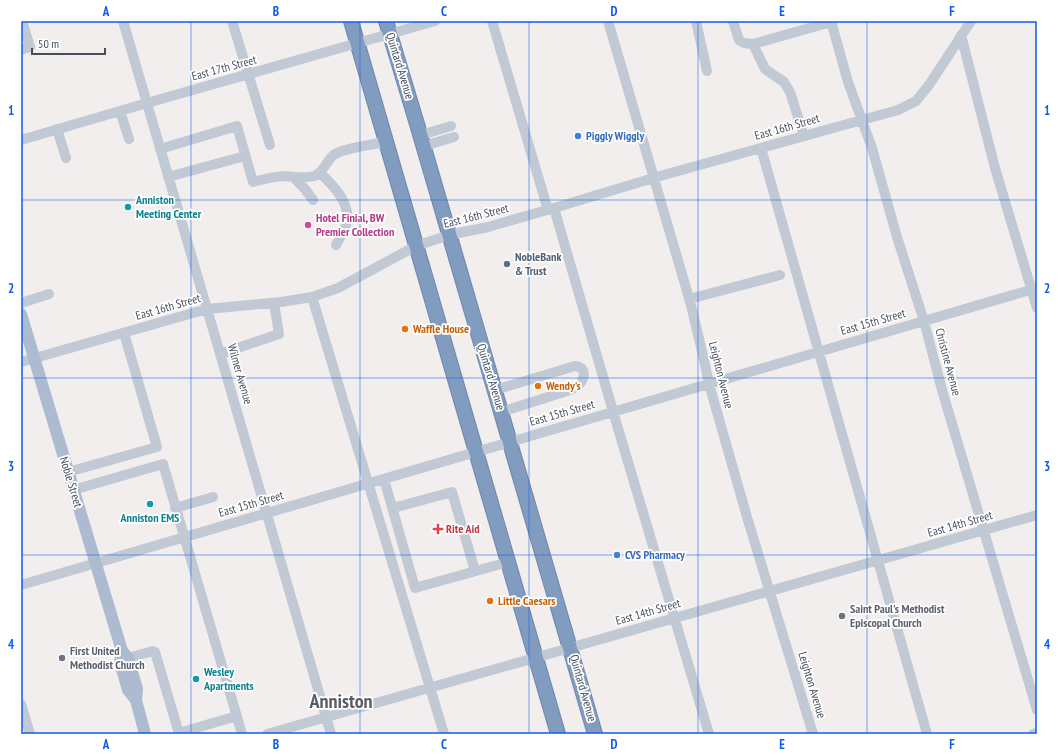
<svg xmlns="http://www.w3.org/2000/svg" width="1058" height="755" viewBox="0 0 1058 755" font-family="'PT Sans Narrow',sans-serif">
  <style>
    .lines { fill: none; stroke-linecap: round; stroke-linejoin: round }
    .highway-casing { stroke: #6e87ac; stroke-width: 16 }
    .minor { stroke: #c0c9d4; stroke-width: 10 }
    .major { stroke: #acbbcf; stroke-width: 12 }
    .highway { stroke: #829cc0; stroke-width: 14 }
    .grid { fill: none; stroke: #0f5ee9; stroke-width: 1; stroke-opacity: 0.55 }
    .shop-dot { fill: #3f7fe0; stroke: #fff; stroke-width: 1.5 }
    .culture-dot { fill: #0f9aa8; stroke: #fff; stroke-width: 1.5 }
    .hotel-dot { fill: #d1479c; stroke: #fff; stroke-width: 1.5 }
    .service-dot { fill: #5c6f8a; stroke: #fff; stroke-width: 1.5 }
    .food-dot { fill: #e8710a; stroke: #fff; stroke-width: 1.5 }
    .health-dot { fill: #e0444e; stroke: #fff; stroke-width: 1.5 }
    .worship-dot { fill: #6b7280; stroke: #fff; stroke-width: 1.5 }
    .labels { text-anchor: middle; stroke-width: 3.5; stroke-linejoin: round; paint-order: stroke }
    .street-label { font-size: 12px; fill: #454f5c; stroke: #fff }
    .shop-label { font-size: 12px; font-weight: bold; fill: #366cbe; stroke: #fff; text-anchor: start }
    .culture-label { font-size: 12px; font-weight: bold; fill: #0d838f; stroke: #fff; text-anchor: start }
    .hotel-label { font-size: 12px; font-weight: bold; fill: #b23c85; stroke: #fff; text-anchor: start }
    .service-label { font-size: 12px; font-weight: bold; fill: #4e5e75; stroke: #fff; text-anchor: start }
    .food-label { font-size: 12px; font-weight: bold; fill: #c56008; stroke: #fff; text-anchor: start }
    .health-label { font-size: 12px; font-weight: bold; fill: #be3a42; stroke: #fff; text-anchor: start }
    .worship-label { font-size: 12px; font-weight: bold; fill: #5b616d; stroke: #fff; text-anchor: start }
    .town-label { font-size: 20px; font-weight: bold; fill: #5a5d63; stroke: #fff }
    .neatline { fill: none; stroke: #0f5ee9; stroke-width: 1.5 }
    .grid-label { font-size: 13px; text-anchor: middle; font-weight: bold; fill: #0f5ee9 }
  </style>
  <rect width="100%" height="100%" fill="#f1eeed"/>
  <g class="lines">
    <defs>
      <path id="highway" d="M 351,21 L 558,734
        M 386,21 L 417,124 L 595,734"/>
    </defs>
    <use href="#highway" class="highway-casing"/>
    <path class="minor" d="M 123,21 L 331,734
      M 232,21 L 270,145
      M 492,21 L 548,210
      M 608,21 L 691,305 L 704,360 L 709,384 L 747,517 L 813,734
      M 696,21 L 707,71
      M 733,21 L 739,40 L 744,43 L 753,44 L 831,22
      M 831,21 L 848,82 L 872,148 L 897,237 L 924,321 L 942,390 L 1037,710
      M 961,35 L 995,168 L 1037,308
      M 753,44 L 765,69 L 784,82 L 790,92 L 804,136
      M 21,50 L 30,47 L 22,21
      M 120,111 L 129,139
      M 57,129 L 66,158
      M 421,135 L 451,126
      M 21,140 L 147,103 L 435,21
      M 424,146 L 454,137
      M 761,148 L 927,734
      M 160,149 L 237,126 L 253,182 C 263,179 272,177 283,176 C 293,176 303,179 314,176 C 324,173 326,160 335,154 C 348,147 371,145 386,142
      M 320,173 C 334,186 352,204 346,225 C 344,232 339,239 336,245
      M 168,177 L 245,156
      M 293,177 L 305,189 L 313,200
      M 554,208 L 617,425 L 709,734
      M 312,297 L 444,734
      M 689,299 L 780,275
      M 21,303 L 49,294
      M 220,354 L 279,334 L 274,303
      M 21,362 L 207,309 L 281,302 L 312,297 L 338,288 L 416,246 L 449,235 L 488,227 L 554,208 L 660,176 L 898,110 L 916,101 L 929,85 L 971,21
      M 495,390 L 575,366 C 589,367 584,382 576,387 C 573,389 570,390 567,391 L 501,412
      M 68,472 L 157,447 L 124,333
      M 384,479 L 415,588 L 508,562
      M 73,490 L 163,464 L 242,734
      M 175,508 L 213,497
      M 393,508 L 452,492 L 475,571
      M 21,585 L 1037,288
      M 128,658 L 153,651 L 155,652 L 178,730 L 182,732 L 237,716
      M 21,704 L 30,734
      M 267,734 L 1037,515
      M 1033,734 L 1037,733"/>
    <path class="major" d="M 21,314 L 119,641 L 122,651 L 128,658 L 137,689 L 136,700 L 145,734
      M 122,651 L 120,662 L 128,690 L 136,700"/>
    <use href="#highway" class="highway"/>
  </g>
  <path class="grid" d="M 191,21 L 191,734M 360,21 L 360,734M 529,21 L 529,734M 698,21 L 698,734M 867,21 L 867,734M 21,200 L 1037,200M 21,378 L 1037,378M 21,555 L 1037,555"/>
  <g class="shop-dot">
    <circle cx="578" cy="136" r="4"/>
    <circle cx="617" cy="555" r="4"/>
  </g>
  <g class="culture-dot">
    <circle cx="128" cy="207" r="4"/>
    <circle cx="150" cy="504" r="4"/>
    <circle cx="196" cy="679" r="4"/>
  </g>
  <circle class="hotel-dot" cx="308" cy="225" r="4"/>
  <circle class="service-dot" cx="507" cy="264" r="4"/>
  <g class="food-dot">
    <circle cx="405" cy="329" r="4"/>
    <circle cx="538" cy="386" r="4"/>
    <circle cx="490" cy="601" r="4"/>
  </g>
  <path class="health-dot" d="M436 523h4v4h4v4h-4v4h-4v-4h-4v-4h4z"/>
  <g class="worship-dot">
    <circle cx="842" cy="616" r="4"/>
    <circle cx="62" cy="658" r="4"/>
  </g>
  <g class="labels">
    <g class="street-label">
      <text transform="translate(400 66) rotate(73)" y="4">Quintard Avenue</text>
      <text transform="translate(224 68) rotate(-15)" y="4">East 17th Street</text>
      <text transform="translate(787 127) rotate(-16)" y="4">East 16th Street</text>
      <text transform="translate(476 216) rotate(-14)" y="4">East 16th Street</text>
      <text transform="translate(168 307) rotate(-16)" y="4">East 16th Street</text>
      <text transform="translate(873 322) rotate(-16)" y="4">East 15th Street</text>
      <text transform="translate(948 362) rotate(75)" y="4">Christine Avenue</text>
      <text transform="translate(240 374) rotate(74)" y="4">Wilmer Avenue</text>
      <text transform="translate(721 375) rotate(76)" y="4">Leighton Avenue</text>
      <text transform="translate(491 377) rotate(73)" y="4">Quintard Avenue</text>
      <text transform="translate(562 413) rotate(-16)" y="4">East 15th Street</text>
      <text transform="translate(71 482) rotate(73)" y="4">Noble Street</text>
      <text transform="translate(251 504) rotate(-16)" y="4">East 15th Street</text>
      <text transform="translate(960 524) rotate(-16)" y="4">East 14th Street</text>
      <text transform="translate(648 612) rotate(-16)" y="4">East 14th Street</text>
      <text transform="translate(812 685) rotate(73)" y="4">Leighton Avenue</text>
      <text transform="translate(583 688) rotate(74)" y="4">Quintard Avenue</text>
    </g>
    <g class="shop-label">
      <text x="586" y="140">Piggly Wiggly</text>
      <text x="625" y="559">CVS Pharmacy</text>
    </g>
    <g class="culture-label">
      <text x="136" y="204">Anniston<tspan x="136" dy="14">Meeting Center</tspan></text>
      <text x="150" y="522" text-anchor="middle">Anniston EMS</text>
      <text x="204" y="676">Wesley<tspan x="204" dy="14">Apartments</tspan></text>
    </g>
    <g class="hotel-label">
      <text x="316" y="222">Hotel Finial, BW<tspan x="316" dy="14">Premier Collection</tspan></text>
    </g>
    <g class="service-label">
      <text x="515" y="261">NobleBank<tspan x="515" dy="14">&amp; Trust</tspan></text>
    </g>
    <g class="food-label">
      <text x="413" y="333">Waffle House</text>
      <text x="546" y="390">Wendy's</text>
      <text x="498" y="605">Little Caesars</text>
    </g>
    <g class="health-label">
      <text x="446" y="533">Rite Aid</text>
    </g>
    <g class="worship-label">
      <text x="850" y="613">Saint Paul's Methodist<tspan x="850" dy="14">Episcopal Church</tspan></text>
      <text x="70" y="655">First United<tspan x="70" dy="14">Methodist Church</tspan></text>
    </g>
    <g class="town-label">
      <text x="341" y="708">Anniston</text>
    </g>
  </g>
  <rect width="1058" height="755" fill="none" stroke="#ffffff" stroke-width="44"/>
  <path d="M32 48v6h73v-6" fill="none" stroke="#454f5c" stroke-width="2"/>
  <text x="38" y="48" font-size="12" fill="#454f5c" stroke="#ffffff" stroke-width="3" paint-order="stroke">50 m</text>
  <rect x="22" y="22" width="1014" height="711" class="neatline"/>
  <g class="grid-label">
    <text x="106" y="16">A</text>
    <text x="276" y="16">B</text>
    <text x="444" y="16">C</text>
    <text x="614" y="16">D</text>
    <text x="782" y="16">E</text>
    <text x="952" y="16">F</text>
    <text x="11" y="115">1</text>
    <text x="1047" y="115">1</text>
    <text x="11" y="293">2</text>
    <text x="1047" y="293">2</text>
    <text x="11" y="471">3</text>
    <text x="1047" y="471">3</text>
    <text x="11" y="649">4</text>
    <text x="1047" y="649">4</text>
    <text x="106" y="749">A</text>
    <text x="276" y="749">B</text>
    <text x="444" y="749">C</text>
    <text x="614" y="749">D</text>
    <text x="782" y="749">E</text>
    <text x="952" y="749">F</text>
  </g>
</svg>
